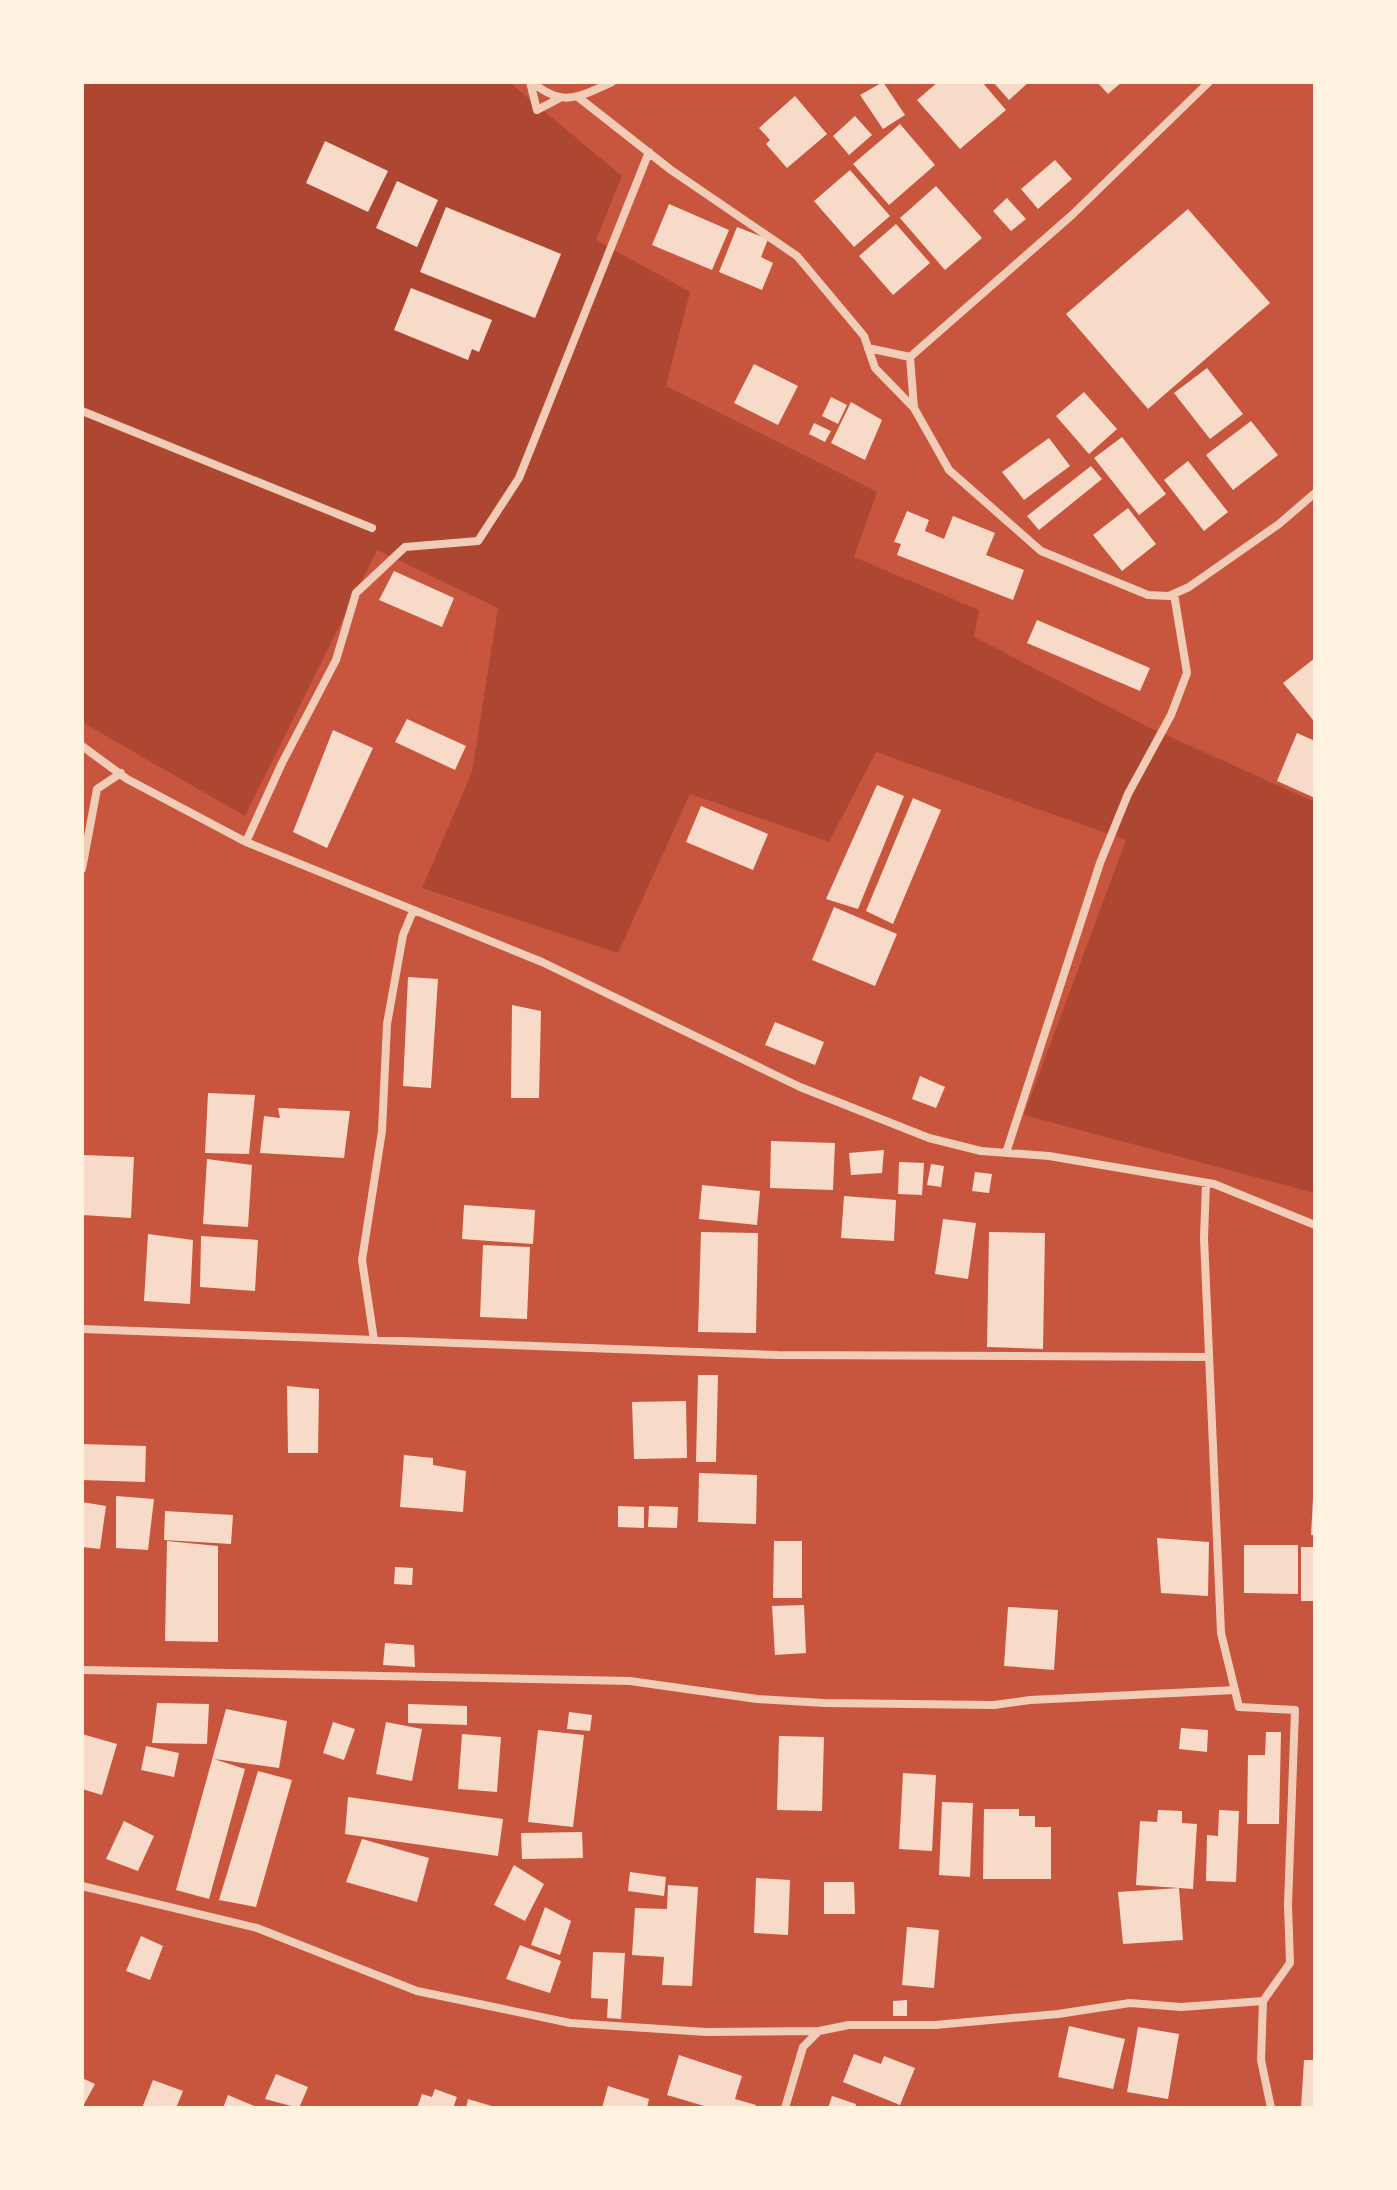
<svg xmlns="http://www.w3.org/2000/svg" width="1397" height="2190" viewBox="0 0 1397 2190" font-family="'Asap Condensed',sans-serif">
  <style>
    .green { fill: #ae4732 }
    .building { fill: #f7dbc8 }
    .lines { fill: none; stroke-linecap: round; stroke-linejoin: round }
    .minor { stroke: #f1ccb7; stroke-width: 8 }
  </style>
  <rect width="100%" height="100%" fill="#c8553d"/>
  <path class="green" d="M 82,82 L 509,82 L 622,176 L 596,240 L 690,292 L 666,386 L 877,492 L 854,557 L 979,610 L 974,637 L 1146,726 L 1315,802 L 1315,1193 L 1024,1115 L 1126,840 L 876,752 L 829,842 L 690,794 L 618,953 L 422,888 L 472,772 L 498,608 L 377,550 L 245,816 L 82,722 Z"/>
  <path class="building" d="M 883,82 L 905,115 L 883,129 L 860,95 Z
    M 938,82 L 982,82 L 1006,110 L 960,149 L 917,100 Z
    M 993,82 L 1029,82 L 1009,100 Z
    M 1097,82 L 1122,82 L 1108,94 Z
    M 795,96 L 827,134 L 787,168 L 766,144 L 770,140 L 759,128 Z
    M 855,116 L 872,135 L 849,155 L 833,136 Z
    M 900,124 L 935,165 L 889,205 L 853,164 Z
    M 325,141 L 388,171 L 368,212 L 306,183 Z
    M 1055,160 L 1072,179 L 1038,209 L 1021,189 Z
    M 850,170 L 890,216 L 854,247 L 814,201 Z
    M 397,181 L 438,200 L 417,247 L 376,228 Z
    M 936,186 L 982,238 L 945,270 L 900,218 Z
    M 1007,198 L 1026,219 L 1011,231 L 993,211 Z
    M 669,204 L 729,230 L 712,270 L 652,245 Z
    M 446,207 L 561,254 L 535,318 L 420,272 Z
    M 1188,209 L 1270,303 L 1148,409 L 1066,314 Z
    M 896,224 L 930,263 L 893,295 L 859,256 Z
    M 737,227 L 768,239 L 761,257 L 773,263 L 762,290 L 719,272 Z
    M 411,288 L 492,320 L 479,352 L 472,349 L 468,360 L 394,330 Z
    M 754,364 L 798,386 L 778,425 L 734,403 Z
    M 1207,368 L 1243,414 L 1210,439 L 1174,393 Z
    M 1084,392 L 1117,429 L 1089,454 L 1056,416 Z
    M 831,397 L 847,405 L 838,424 L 822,416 Z
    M 851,402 L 882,420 L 865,460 L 831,443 Z
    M 1251,421 L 1278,455 L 1233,490 L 1206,455 Z
    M 814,423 L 831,431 L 825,442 L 809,434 Z
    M 1122,437 L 1166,494 L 1139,515 L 1094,458 Z
    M 1049,438 L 1070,466 L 1024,500 L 1002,472 Z
    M 1188,461 L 1228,512 L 1204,531 L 1164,480 Z
    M 1091,466 L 1102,479 L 1039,530 L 1027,516 Z
    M 1128,508 L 1156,544 L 1122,571 L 1093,535 Z
    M 907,511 L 929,520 L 925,531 L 944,539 L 953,516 L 995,533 L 986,555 L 1024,570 L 1013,600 L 897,555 L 901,544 L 894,542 Z
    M 394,571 L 454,598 L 442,627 L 379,600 Z
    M 1037,620 L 1150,668 L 1140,691 L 1027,643 Z
    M 1315,658 L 1315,718 L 1313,720 L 1283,683 Z
    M 407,719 L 466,746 L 455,770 L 395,742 Z
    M 333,730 L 373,748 L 327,848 L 293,832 Z
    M 1297,733 L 1315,741 L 1315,798 L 1277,781 Z
    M 877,785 L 904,796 L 858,909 L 826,899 Z
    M 913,798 L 941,810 L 893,924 L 866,911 Z
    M 701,806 L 768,834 L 753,870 L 686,842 Z
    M 834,907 L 897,934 L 875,986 L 812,960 Z
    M 408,977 L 438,979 L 431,1088 L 403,1086 Z
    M 512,1005 L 541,1011 L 539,1098 L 511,1098 Z
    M 775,1022 L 824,1042 L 815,1065 L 765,1045 Z
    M 920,1076 L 945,1087 L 936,1108 L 912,1099 Z
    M 208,1093 L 255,1095 L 249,1154 L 205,1153 Z
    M 278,1108 L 350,1111 L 344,1158 L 260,1153 L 264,1116 L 280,1118 Z
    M 771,1141 L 835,1143 L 833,1190 L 770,1188 Z
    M 884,1150 L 882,1173 L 851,1175 L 849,1153 Z
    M 84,1155 L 134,1157 L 131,1218 L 82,1215 Z
    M 207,1159 L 252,1165 L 248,1227 L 203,1224 Z
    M 899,1162 L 924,1163 L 922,1195 L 898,1194 Z
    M 931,1164 L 944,1166 L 941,1187 L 927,1185 Z
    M 975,1172 L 992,1174 L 989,1193 L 972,1191 Z
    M 702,1185 L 760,1191 L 757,1225 L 699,1219 Z
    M 844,1196 L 896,1200 L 894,1241 L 841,1238 Z
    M 464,1205 L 535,1210 L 533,1244 L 462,1239 Z
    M 943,1219 L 976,1223 L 968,1279 L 935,1274 Z
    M 701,1232 L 758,1233 L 756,1333 L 698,1332 Z
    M 989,1232 L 1045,1233 L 1043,1349 L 987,1347 Z
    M 148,1234 L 193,1240 L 190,1304 L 144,1301 Z
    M 201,1236 L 258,1240 L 255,1291 L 200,1287 Z
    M 483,1245 L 530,1247 L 527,1319 L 480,1317 Z
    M 698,1375 L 718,1375 L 716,1462 L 696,1462 Z
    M 287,1386 L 319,1389 L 318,1453 L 288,1453 Z
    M 686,1401 L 687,1458 L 634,1459 L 632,1402 Z
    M 82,1444 L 146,1446 L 145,1482 L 82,1480 Z
    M 404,1455 L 433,1458 L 433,1465 L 466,1471 L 463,1512 L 400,1507 Z
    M 699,1473 L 757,1475 L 756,1524 L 698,1522 Z
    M 116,1496 L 154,1499 L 148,1550 L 116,1548 Z
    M 1313,1498 L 1315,1499 L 1315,1535 L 1311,1535 Z
    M 82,1502 L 106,1506 L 100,1549 L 82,1547 Z
    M 618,1506 L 644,1507 L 644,1528 L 618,1527 Z
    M 649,1506 L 678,1507 L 677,1528 L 648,1527 Z
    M 165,1511 L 233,1515 L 231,1544 L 164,1540 Z
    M 1157,1538 L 1209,1542 L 1208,1596 L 1161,1593 Z
    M 167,1541 L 218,1546 L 218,1642 L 165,1641 Z
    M 774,1541 L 802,1541 L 802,1598 L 773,1598 Z
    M 1244,1545 L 1298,1545 L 1298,1594 L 1244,1593 Z
    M 1301,1547 L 1315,1547 L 1315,1601 L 1301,1601 Z
    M 395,1567 L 413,1568 L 412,1585 L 394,1584 Z
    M 804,1605 L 806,1653 L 775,1655 L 772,1606 Z
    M 1008,1607 L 1058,1610 L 1054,1670 L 1004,1666 Z
    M 385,1643 L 414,1645 L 415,1667 L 383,1665 Z
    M 157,1703 L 209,1704 L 207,1744 L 152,1743 Z
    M 408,1704 L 467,1706 L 467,1725 L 408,1723 Z
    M 226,1709 L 287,1721 L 279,1768 L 214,1759 L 245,1769 L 209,1899 L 176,1890 Z
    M 569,1712 L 592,1715 L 590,1731 L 567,1729 Z
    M 333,1722 L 355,1729 L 344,1760 L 323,1753 Z
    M 386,1722 L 422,1729 L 412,1781 L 376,1774 Z
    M 1181,1728 L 1208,1730 L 1207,1752 L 1179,1749 Z
    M 538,1730 L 584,1735 L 573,1827 L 528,1822 Z
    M 1266,1732 L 1281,1732 L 1279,1824 L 1247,1824 L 1248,1755 L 1265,1755 Z
    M 82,1734 L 117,1744 L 102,1795 L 82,1789 Z
    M 462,1734 L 501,1737 L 497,1792 L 458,1789 Z
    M 779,1736 L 824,1737 L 822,1811 L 777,1810 Z
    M 146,1746 L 179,1753 L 174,1777 L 141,1770 Z
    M 258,1771 L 292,1780 L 256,1907 L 219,1900 Z
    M 903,1773 L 936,1775 L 932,1851 L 899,1849 Z
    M 348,1797 L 503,1819 L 498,1856 L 345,1834 Z
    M 942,1802 L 973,1803 L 970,1877 L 939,1875 Z
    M 984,1809 L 1019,1809 L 1019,1816 L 1035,1816 L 1035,1827 L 1051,1827 L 1051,1879 L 983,1879 Z
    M 1158,1810 L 1182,1811 L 1182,1823 L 1197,1824 L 1193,1889 L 1179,1888 L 1183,1940 L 1123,1944 L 1118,1892 L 1179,1888 L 1136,1885 L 1140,1821 L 1157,1822 Z
    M 1219,1810 L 1239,1811 L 1236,1882 L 1206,1881 L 1207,1835 L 1218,1836 Z
    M 124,1821 L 154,1836 L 138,1871 L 106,1859 Z
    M 582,1832 L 583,1858 L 522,1859 L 521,1833 Z
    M 362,1839 L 429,1858 L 417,1902 L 346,1882 Z
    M 514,1865 L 544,1884 L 525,1921 L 494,1905 Z
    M 630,1872 L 666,1877 L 664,1896 L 628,1891 Z
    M 756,1878 L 790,1880 L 788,1935 L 754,1933 Z
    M 824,1882 L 854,1882 L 855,1914 L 824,1914 Z
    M 668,1885 L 698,1887 L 692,1986 L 662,1985 L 664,1957 L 632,1955 L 635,1908 L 667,1909 Z
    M 545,1907 L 571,1921 L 560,1955 L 531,1945 Z
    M 907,1927 L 939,1930 L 934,1988 L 902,1985 Z
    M 141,1936 L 163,1946 L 150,1980 L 126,1971 Z
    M 520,1945 L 561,1961 L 550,1993 L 506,1979 Z
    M 593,1952 L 625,1953 L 621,2019 L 607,2018 L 608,1999 L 591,1998 Z
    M 907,2000 L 907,2016 L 893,2016 L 893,2001 Z
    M 1069,2026 L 1125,2039 L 1113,2089 L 1058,2077 Z
    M 1138,2027 L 1179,2034 L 1168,2099 L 1127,2092 Z
    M 854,2054 L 881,2064 L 884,2056 L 915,2068 L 900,2105 L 843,2082 Z
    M 679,2055 L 742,2076 L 735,2099 L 756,2105 L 755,2108 L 711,2108 L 667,2095 Z
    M 1304,2060 L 1315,2060 L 1315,2108 L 1301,2108 Z
    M 276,2074 L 308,2087 L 299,2108 L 265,2099 Z
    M 82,2078 L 95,2084 L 82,2108 Z
    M 153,2080 L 183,2091 L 176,2108 L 142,2108 Z
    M 608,2086 L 649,2099 L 647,2108 L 602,2108 Z
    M 435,2089 L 457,2097 L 453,2108 L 417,2108 L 422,2094 L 432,2097 Z
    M 228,2095 L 259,2108 L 223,2108 Z
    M 832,2096 L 856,2104 L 855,2108 L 828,2108 Z
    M 468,2099 L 495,2107 L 495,2108 L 466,2108 Z"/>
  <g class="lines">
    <path class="minor" d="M 530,82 L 537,110 L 560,98
      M 532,82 C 563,108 579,97 612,82
      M 578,97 L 671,170 L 797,256 L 864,336 L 875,368 L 914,408 L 949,470 L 1041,551 L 1148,595 L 1169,596 L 1189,587 L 1279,524 L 1315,493
      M 868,348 L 910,357
      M 910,357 L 1072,215 L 1209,82
      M 910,357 L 914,408
      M 82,411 L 372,528
      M 82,746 L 127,779 L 246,842 L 542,962 L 800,1087 L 929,1138 L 981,1151 L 1049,1156 L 1214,1184 L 1315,1225
      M 246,842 L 282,763 L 336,660 L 356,593 L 405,547 L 478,541 L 519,478 L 649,152
      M 82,869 L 97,789 L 121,773
      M 1006,1153 L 1100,863 L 1128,794 L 1171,715 L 1187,673 L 1174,594
      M 1206,1183 L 1204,1238 L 1221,1633 L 1239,1707 L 1295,1710 L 1288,1905 L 1290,1963 L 1263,2001 L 1261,2060 L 1271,2108
      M 82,1329 L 778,1355 L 1209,1357
      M 374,1340 L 362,1260 L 382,1131 L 387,1024 L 403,935 L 413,911
      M 82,1670 L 630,1681 L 757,1699 L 824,1703 L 994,1705 L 1030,1700 L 1235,1690
      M 82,1886 L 257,1928 L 417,1991 L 570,2023 L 706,2032 L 819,2031
      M 785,2108 L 803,2047 L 819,2031 L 849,2025 L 935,2025 L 1058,2014 L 1130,2003 L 1181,2007 L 1263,2001"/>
  </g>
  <rect width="1397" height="2190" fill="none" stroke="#fff3e0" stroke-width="168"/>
</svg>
